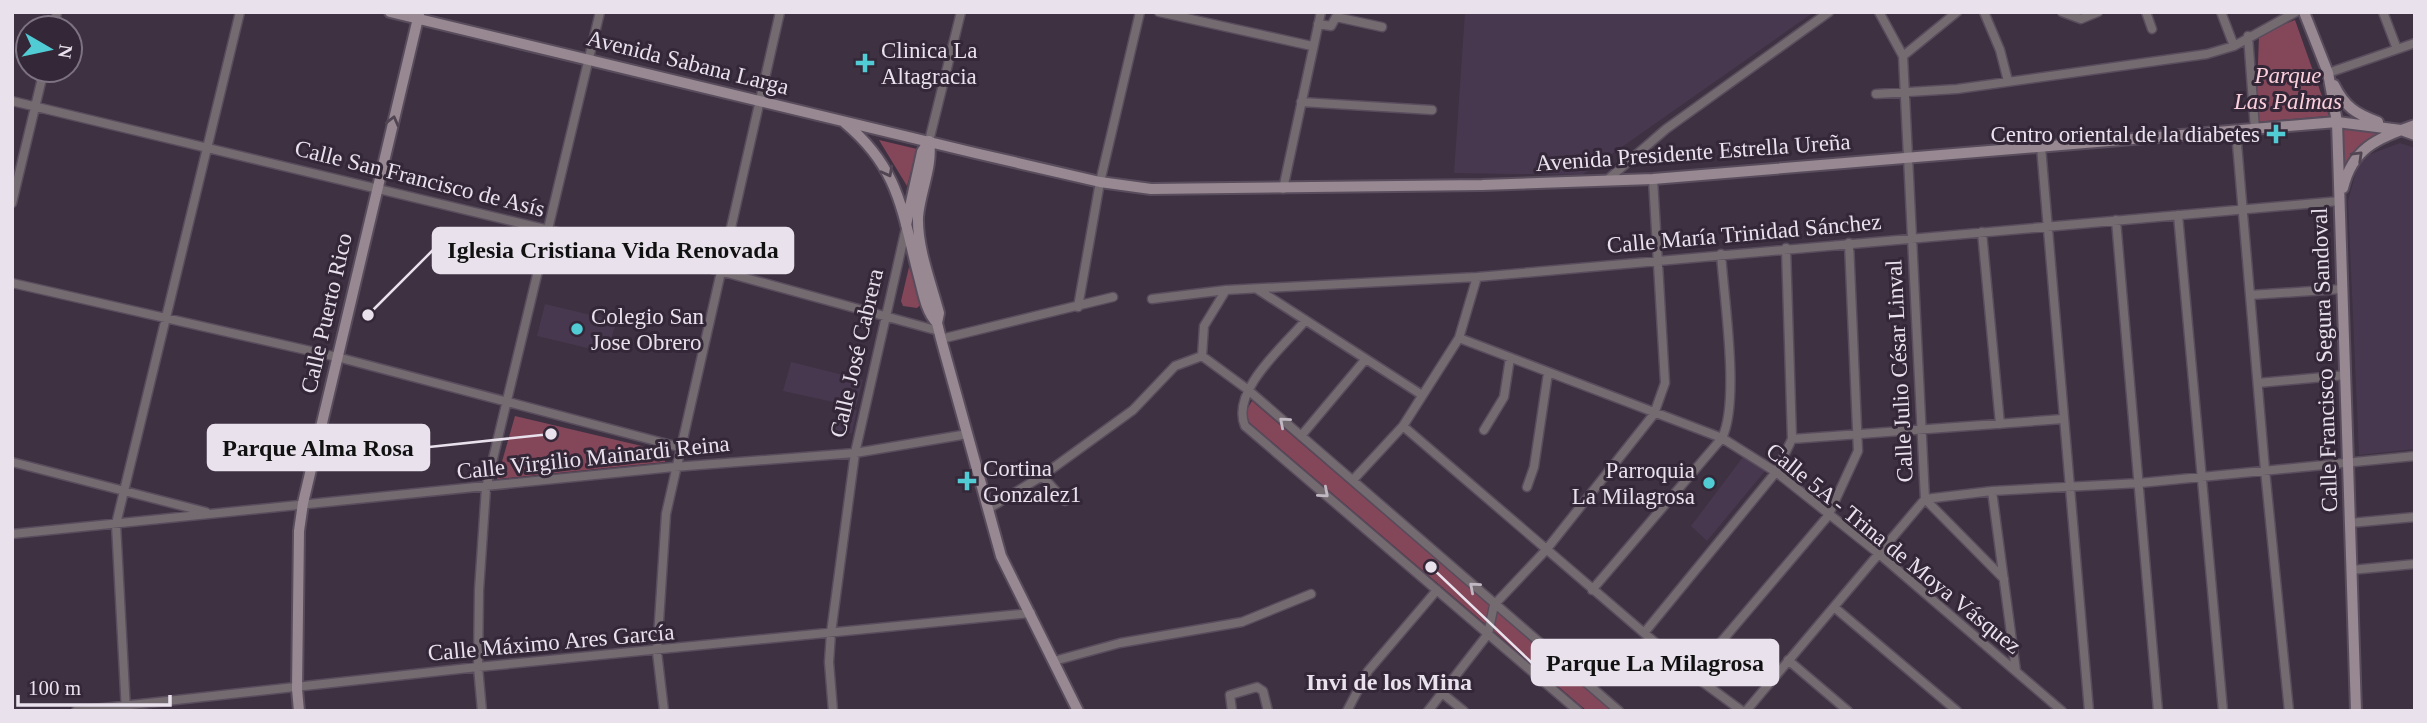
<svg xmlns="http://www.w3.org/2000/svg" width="2427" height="723" viewBox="0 0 2427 723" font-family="'Times New Roman',serif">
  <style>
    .built { fill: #48384f }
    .green { fill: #844659 }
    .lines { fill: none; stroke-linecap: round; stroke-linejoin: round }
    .street-casing { stroke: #594d5d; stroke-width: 11 }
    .secondary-casing { stroke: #594d5d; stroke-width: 14 }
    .street { stroke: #746b71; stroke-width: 8 }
    .secondary { stroke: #978891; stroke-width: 10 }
    .oneway { stroke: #514453 }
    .oneway2 { stroke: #c0b8c2 }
    .poi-dot { fill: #51ccd4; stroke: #332738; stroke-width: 2.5 }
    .labels { text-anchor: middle; stroke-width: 6; stroke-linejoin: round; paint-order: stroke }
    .poi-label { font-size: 23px; fill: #e9e2ed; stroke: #332738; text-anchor: start }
    .street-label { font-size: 23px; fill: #e9e2ed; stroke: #332738 }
    .park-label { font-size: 23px; font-style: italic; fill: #fbd0db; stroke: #332738 }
    .neighbourhood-label { font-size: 24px; font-weight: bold; fill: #e9e2ed; stroke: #332738 }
    .leader { fill: none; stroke: #e9e2ed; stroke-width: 2.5 }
    .callout-dot { fill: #e9e2ed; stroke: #332738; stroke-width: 2.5 }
    .callout { fill: #e9e2ed; stroke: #e9e2ed; stroke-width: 2.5 }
    .callout-label { font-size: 24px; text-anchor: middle; font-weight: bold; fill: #111 }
  </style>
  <rect width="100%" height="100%" fill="#3d3142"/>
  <path class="built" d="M 1465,12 L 1814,12 L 1582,175 L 1454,173 Z
    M 2400,143 L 2415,148 L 2415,449 L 2359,455 L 2348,201 L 2357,168 L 2368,155 Z
    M 545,304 L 616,321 L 608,353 L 537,336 Z
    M 791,362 L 863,380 L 856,407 L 783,391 Z
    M 839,406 L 857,410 L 852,433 L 830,434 Z
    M 1746,453 L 1765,471 L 1707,541 L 1691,526 Z"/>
  <path class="green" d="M 2295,20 L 2329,116 L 2256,122 L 2259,34 Z
    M 2341,129 L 2379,133 C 2361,144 2347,152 2343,173 Z
    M 879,140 L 917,149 L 907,186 Z
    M 909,267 L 922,303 L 917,308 L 903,306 L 901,301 Z
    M 1252,401 L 1612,711 L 1587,711 L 1249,422 L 1246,411 Z
    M 515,416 L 667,452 L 665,462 L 497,479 Z"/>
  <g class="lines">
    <defs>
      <path id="street" d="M 1159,12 L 1312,46
        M 1984,12 L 2000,50 L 2008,81
        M 2062,12 L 2081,19 L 2098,12
        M 2146,12 L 2152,29
        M 2221,12 L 2234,46
        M 2383,12 L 2397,49
        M 1318,24 L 1331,26 L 1336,17 L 1382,27
        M 54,28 L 57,12
        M 2248,36 L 2255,129
        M 1903,56 L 1957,12
        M 2328,73 L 2415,43
        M 1876,94 L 1957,89 L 2207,54 L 2234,46 L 2296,12
        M 12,101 L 720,271 L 939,331
        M 1301,102 L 1432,110
        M 2236,132 L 2265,470 L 2289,711
        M 929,141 L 961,12
        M 2041,147 L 2089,711
        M 1606,181 L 1666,129 L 1829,12
        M 1283,189 L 1321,12
        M 12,203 L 44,70
        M 2178,215 L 2223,711
        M 2116,220 L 2158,711
        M 1982,232 L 2000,424
        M 12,283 L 337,357 L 679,447
        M 1257,289 L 1422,395
        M 2250,295 L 2342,289
        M 1152,299 L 1226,290 L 1477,277 L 2340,201
        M 1078,307 L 1100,182 L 1140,12
        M 1305,321 C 1284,346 1230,391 1245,426 L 1578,711
        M 1459,338 L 1722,438 L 1776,472 L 1878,553 L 2062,711
        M 941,339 L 1113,297
        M 1202,356 L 1247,389 L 1619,711
        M 1202,356 L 1204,326 L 1226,290
        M 2258,383 L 2346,375
        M 1403,426 L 1693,675 L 1742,711
        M 1484,430 L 1504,397 L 1510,358
        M 1301,436 L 1364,361
        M 1792,439 L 2063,419
        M 12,462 L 206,512
        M 1042,476 L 1065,501
        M 1353,480 L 1403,426 L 1459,338 L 1477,277
        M 1527,487 L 1534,467 L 1548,373
        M 1992,491 L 2016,671
        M 1925,499 L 1992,491 L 2140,483 L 2415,456
        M 1925,499 L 2004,579
        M 988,509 L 1042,476 L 1133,410 L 1175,366 L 1202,356
        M 2350,523 L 2415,517
        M 12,534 L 674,467 L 855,453 L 968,434
        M 2351,570 L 2415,564
        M 1592,590 L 1722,438 C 1740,401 1724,299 1721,254
        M 1834,607 L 1957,711
        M 1644,633 L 1776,472 L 1792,439 L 1786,248
        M 1788,660 L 1848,711
        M 1054,661 L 1120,643 L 1242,622 L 1311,594
        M 1693,675 L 1828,516 L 1858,451 L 1849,243
        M 1442,693 L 1464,711
        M 76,711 L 478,667 L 1031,613
        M 126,711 L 116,524 L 240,12
        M 482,711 L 478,667 L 479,590 L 486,488 L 600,12
        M 664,711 L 657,652 L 666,514 L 780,12
        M 833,711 L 829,662 L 831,633 L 855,453 L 906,228
        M 1232,711 L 1230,695 L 1257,687 L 1263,691 L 1268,711
        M 1347,711 L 1368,671 L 1437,590
        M 1428,711 L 1488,634 L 1494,605 L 1546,550 L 1654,414 L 1665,383 L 1653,179
        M 1746,711 L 1925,499 L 1903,56 L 1879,12"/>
      <path id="secondary" d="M 390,12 L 975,153 L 1100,182 L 1151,189 L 1482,185 L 1653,179 L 2337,122 L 2401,130 L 2415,135
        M 2304,12 L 2328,73 L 2337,122 L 2356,711
        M 2334,85 C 2345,107 2356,114 2378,122
        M 845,123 C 900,169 902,212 919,277 C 923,292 926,312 937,323
        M 929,141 C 933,167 920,191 918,217 C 917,248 931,283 939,313 L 937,323 L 941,339 L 1001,556 L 1078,711
        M 2343,188 C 2353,147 2377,139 2415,125
        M 906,225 L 922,152 L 929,141
        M 299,711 L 297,689 L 299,531 L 303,503 L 419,14"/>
    </defs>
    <use href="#street" class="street-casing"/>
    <use href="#secondary" class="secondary-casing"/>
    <use href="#street" class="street"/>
    <use href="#secondary" class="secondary"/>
  </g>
  <defs><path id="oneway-chevron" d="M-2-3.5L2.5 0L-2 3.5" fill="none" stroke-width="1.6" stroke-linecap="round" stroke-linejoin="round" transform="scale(1.75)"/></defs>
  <g class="oneway">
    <use href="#oneway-chevron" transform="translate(393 121) rotate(-76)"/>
    <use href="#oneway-chevron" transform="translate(2358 156) rotate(-44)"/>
    <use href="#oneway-chevron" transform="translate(888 172) rotate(62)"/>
  </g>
  <g class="oneway2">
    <use href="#oneway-chevron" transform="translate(1284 422) rotate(-139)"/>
    <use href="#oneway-chevron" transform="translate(1324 493) rotate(41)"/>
    <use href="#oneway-chevron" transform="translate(1474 587) rotate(-139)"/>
  </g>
  <g class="poi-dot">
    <path d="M861.5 52.5h7v7h7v7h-7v7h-7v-7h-7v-7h7z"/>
    <path d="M2272.5 123.5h7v7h7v7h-7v7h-7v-7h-7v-7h7z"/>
    <circle cx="577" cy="329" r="7"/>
    <path d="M963.5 470.5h7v7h7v7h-7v7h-7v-7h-7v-7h7z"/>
    <circle cx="1709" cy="483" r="7"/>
  </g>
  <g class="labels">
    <g class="poi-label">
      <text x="881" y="58">Clinica La<tspan x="881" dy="26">Altagracia</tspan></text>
      <text x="2260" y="142" text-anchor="end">Centro oriental de la diabetes</text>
      <text x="591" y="324">Colegio San<tspan x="591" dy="26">Jose Obrero</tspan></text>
      <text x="983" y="476">Cortina<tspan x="983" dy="26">Gonzalez1</tspan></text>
      <text x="1695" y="478" text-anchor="end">Parroquia<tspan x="1695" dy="26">La Milagrosa</tspan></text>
    </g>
    <g class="street-label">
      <text transform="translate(688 62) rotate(14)" y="8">Avenida Sabana Larga</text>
      <text transform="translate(1693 152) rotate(-4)" y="8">Avenida Presidente Estrella Ureña</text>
      <text transform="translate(420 178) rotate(14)" y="8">Calle San Francisco de Asís</text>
      <text transform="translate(1744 233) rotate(-5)" y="8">Calle María Trinidad Sánchez</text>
      <text transform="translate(326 313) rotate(-77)" y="8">Calle Puerto Rico</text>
      <text transform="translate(856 353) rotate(-77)" y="8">Calle José Cabrera</text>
      <text transform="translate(2324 360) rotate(-92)" y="8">Calle Francisco Segura Sandoval</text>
      <text transform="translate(1899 371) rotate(-93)" y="8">Calle Julio César Linval</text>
      <text transform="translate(593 457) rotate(-6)" y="8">Calle Virgilio Mainardi Reina</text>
      <text transform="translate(1894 548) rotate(39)" y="8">Calle 5A - Trina de Moya Vásquez</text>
      <text transform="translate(551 642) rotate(-5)" y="8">Calle Máximo Ares García</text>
    </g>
    <g class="park-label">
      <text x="2288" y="83">Parque<tspan x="2288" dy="26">Las Palmas</tspan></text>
    </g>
    <g class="neighbourhood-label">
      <text x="1389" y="690">Invi de los Mina</text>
    </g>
  </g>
  <path class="leader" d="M368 315L433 250M551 434L429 447M1431 567L1532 663"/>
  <g class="callout-dot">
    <circle cx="368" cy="315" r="7"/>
    <circle cx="551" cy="434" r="7"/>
    <circle cx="1431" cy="567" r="7"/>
  </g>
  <g class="callout">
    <rect x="433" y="228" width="360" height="45" rx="7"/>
    <rect x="208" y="425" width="221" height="45" rx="7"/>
    <rect x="1532" y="640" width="246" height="45" rx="7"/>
  </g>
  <g class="callout-label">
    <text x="613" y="258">Iglesia Cristiana Vida Renovada</text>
    <text x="318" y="456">Parque Alma Rosa</text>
    <text x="1655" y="671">Parque La Milagrosa</text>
  </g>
  <rect width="2427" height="723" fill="none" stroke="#e9e2ed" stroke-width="28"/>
  <g transform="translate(49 49) rotate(99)"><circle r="33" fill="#332738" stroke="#7c7280" stroke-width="2"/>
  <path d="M0-5L12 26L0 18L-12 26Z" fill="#51ccd4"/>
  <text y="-10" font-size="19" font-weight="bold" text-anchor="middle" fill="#e9e2ed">N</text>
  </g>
  <path d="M18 695v10h152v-10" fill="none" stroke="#e9e2ed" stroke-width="3.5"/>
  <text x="28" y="695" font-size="21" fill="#e9e2ed" stroke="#332738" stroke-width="5" paint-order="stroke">100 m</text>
</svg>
